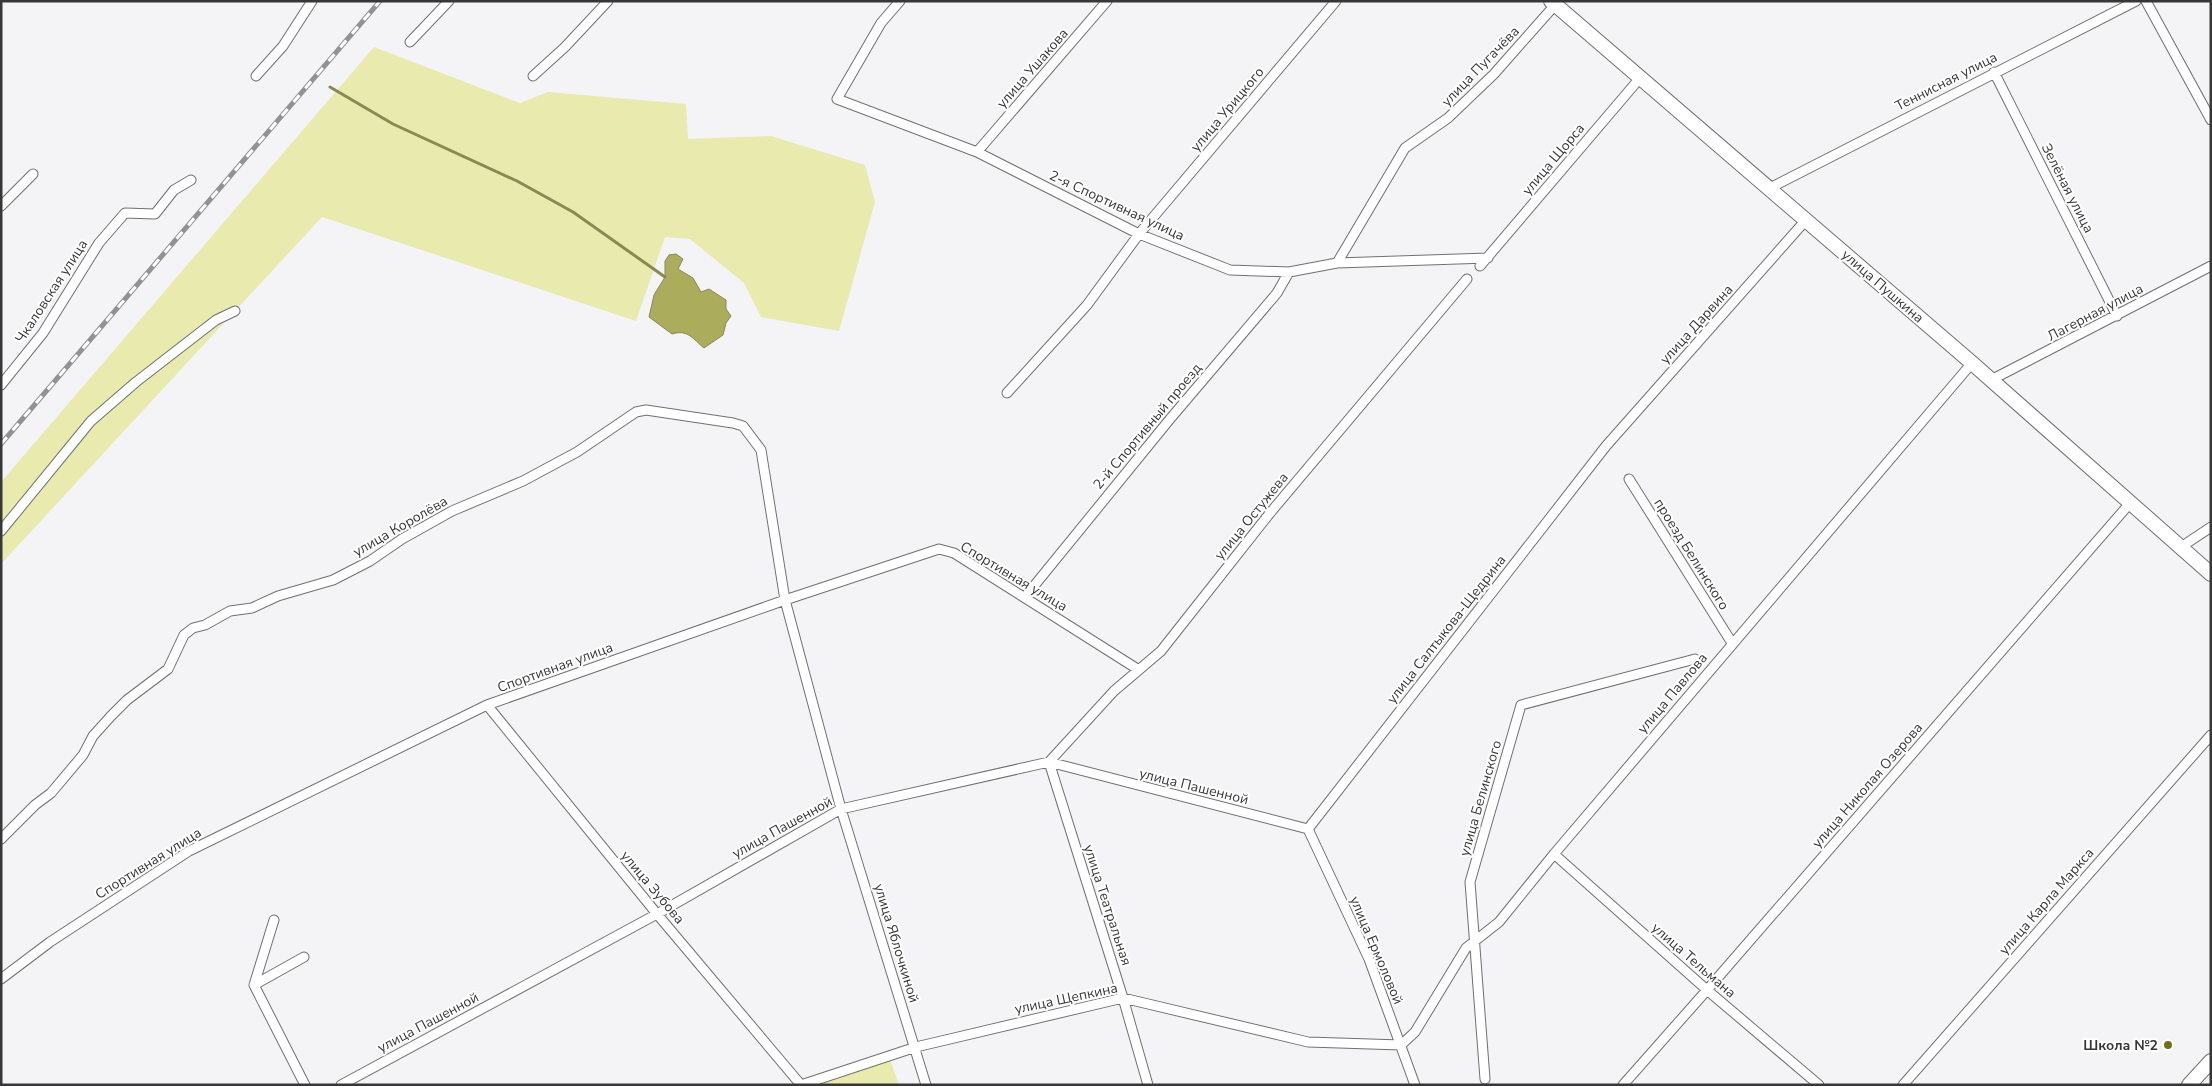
<svg xmlns="http://www.w3.org/2000/svg" width="2212" height="1086" viewBox="0 0 2212 1086" font-family="'Nunito Sans',sans-serif">
  <style>
    .green { fill: #e8eaae }
    .water { fill: #abad5d; stroke: #888a52 }
    .lines { fill: none; stroke-linecap: round; stroke-linejoin: round }
    .stream { stroke: #888a52; stroke-width: 3 }
    .minor-casing { stroke: #707073; stroke-width: 11 }
    .secondary-casing { stroke: #707073; stroke-width: 16 }
    .minor { stroke: #fff; stroke-width: 9 }
    .secondary { stroke: #fff; stroke-width: 14 }
    .rail-casing { stroke: #929294; stroke-width: 5 }
    .rail { stroke: #fff; stroke-width: 3; stroke-dasharray: 9; stroke-linecap: butt }
    .poi-dot { fill: #707115; stroke: #fff; stroke-width: 2 }
    .labels { text-anchor: middle; stroke-width: 4; stroke-linejoin: round; paint-order: stroke }
    .street-label { font-size: 14px; fill: #373738; stroke: #fff }
    .poi-label { font-size: 14px; font-weight: bold; fill: #373738; stroke: #fff; text-anchor: end }
  </style>
  <rect width="100%" height="100%" fill="#f4f4f7"/>
  <path class="green" d="M 374,47 L 520,103 L 548,92 L 686,104 L 688,139 L 771,136 L 865,165 L 875,202 L 839,331 L 761,317 L 744,283 L 690,239 L 665,237 L 636,321 L 322,217 L 1,564 L 1,482 Z
    M 890,1059 L 899,1085 L 819,1085 Z"/>
  <path class="water" d="M 676,254 L 683,259 L 678,269 L 693,278 L 701,292 L 709,289 L 726,300 L 726,309 L 731,316 L 726,323 L 723,335 L 704,348 C 693,339 688,329 672,334 L 649,317 L 654,295 L 665,277 L 665,261 L 669,255 Z"/>
  <g class="lines">
    <path class="stream" d="M 330,87 L 393,124 L 517,181 L 573,212 L 665,277"/>
    <defs>
      <path id="minor" d="M 900,1 L 881,23 L 837,99 L 977,152 L 1139,234 L 1230,270 L 1289,272 L 1337,263 L 1488,258
        M 2146,1 L 2211,120
        M 410,42 L 449,1
        M 1994,72 L 2117,316
        M 256,76 L 283,46 L 312,1
        M 533,76 L 565,47 L 608,1
        M 977,152 L 1107,1
        M 1770,188 L 2136,1
        M 1,206 L 33,174
        M 1337,263 L 1405,148 L 1448,118 L 1494,74 L 1555,5
        M 1480,266 L 1640,78
        M 1991,380 L 2211,266
        M 1,385 L 43,333 L 99,243 L 125,213 L 155,214 L 174,190 L 191,180
        M 1007,393 L 1087,305 L 1139,234 L 1336,1
        M 1629,479 L 1732,643
        M 1,531 L 91,421 L 136,382 L 216,320 L 235,311
        M 2181,547 L 2211,527
        M 1025,597 L 1170,419 L 1277,293 L 1289,272
        M 487,705 L 657,914 L 801,1085
        M 1308,829 L 1606,446 L 1806,220
        M 1308,829 L 1369,959 L 1415,1085
        M 1,839 L 35,805 L 51,793 L 83,755 L 93,736 L 111,716 L 127,700 L 168,669 L 184,635 L 193,628 L 205,625 L 230,611 L 252,608 L 278,596 L 333,580 L 370,561 L 402,539 L 452,511 L 523,481 L 577,452 L 636,412 L 646,410 L 733,423 L 743,426 L 761,450 L 785,600 L 841,809 L 926,1085
        M 1554,854 L 1707,990 L 1819,1085
        M 304,957 L 254,985 L 305,1085
        M 1,979 L 50,942 L 189,851 L 487,705 L 785,600 L 939,549 L 954,553 L 1139,670
        M 254,985 L 274,920
        M 1401,1045 L 1415,1032 L 1466,948 L 1499,922 L 1554,854 L 1972,363
        M 1485,1079 L 1470,882 L 1521,705 L 1695,659
        M 341,1085 L 657,914 L 841,809 L 1049,762 L 1308,829
        M 801,1085 L 916,1047 L 1123,998 L 1308,1042 L 1401,1045
        M 1148,1085 L 1123,998 L 1049,762 L 1114,691 L 1161,651 L 1270,513 L 1467,279
        M 1623,1085 L 1707,990 L 2131,502
        M 1903,1085 L 2211,735"/>
      <path id="secondary" d="M 1551,1 L 1972,363 L 2211,574
        M 2189,1085 L 2211,1061"/>
    </defs>
    <use href="#minor" class="minor-casing"/>
    <use href="#secondary" class="secondary-casing"/>
    <use href="#minor" class="minor"/>
    <use href="#secondary" class="secondary"/>
    <defs>
      <path id="rail" d="M 1,444 L 380,1"/>
    </defs>
    <use href="#rail" class="rail-casing"/>
    <use href="#rail" class="rail"/>
  </g>
  <circle class="poi-dot" cx="2168" cy="1045" r="5"/>
  <g class="labels">
    <g class="street-label">
      <text transform="translate(1480 66) rotate(-46)" y="5">улица Пугачёва</text>
      <text transform="translate(1032 68) rotate(-49)" y="5">улица Ушакова</text>
      <text transform="translate(1946 81) rotate(-27)" y="5">Теннисная улица</text>
      <text transform="translate(1227 109) rotate(-50)" y="5">улица Урицкого</text>
      <text transform="translate(1553 159) rotate(-50)" y="5">улица Щорса</text>
      <text transform="translate(2068 188) rotate(63)" y="5">Зелёная улица</text>
      <text transform="translate(1117 205) rotate(25)" y="5">2-я Спортивная улица</text>
      <text transform="translate(1883 286) rotate(41)" y="5">улица Пушкина</text>
      <text transform="translate(51 291) rotate(-57)" y="5">Чкаловская улица</text>
      <text transform="translate(2095 312) rotate(-28)" y="5">Лагерная улица</text>
      <text transform="translate(1696 324) rotate(-48)" y="5">улица Дарвина</text>
      <text transform="translate(1147 426) rotate(-50)" y="5">2-й Спортивный проезд</text>
      <text transform="translate(1251 516) rotate(-51)" y="5">улица Остужева</text>
      <text transform="translate(400 526) rotate(-30)" y="5">улица Королёва</text>
      <text transform="translate(1692 554) rotate(58)" y="5">проезд Белинского</text>
      <text transform="translate(1014 576) rotate(31)" y="5">Спортивная улица</text>
      <text transform="translate(1446 629) rotate(-52)" y="5">улица Салтыкова-Щедрина</text>
      <text transform="translate(555 667) rotate(-20)" y="5">Спортивная улица</text>
      <text transform="translate(1672 693) rotate(-50)" y="5">улица Павлова</text>
      <text transform="translate(1867 785) rotate(-49)" y="5">улица Николая Озерова</text>
      <text transform="translate(1194 786) rotate(14)" y="5">улица Пашенной</text>
      <text transform="translate(1480 798) rotate(-74)" y="5">улица Белинского</text>
      <text transform="translate(782 827) rotate(-29)" y="5">улица Пашенной</text>
      <text transform="translate(148 863) rotate(-32)" y="5">Спортивная улица</text>
      <text transform="translate(653 887) rotate(50)" y="5">улица Зубова</text>
      <text transform="translate(2046 901) rotate(-49)" y="5">улица Карла Маркса</text>
      <text transform="translate(1108 905) rotate(72)" y="5">улица Театральная</text>
      <text transform="translate(897 943) rotate(73)" y="5">улица Яблочкиной</text>
      <text transform="translate(1377 950) rotate(67)" y="5">улица Ермоловой</text>
      <text transform="translate(1694 960) rotate(41)" y="5">улица Тельмана</text>
      <text transform="translate(1066 998) rotate(-12)" y="5">улица Щепкина</text>
      <text transform="translate(428 1022) rotate(-28)" y="5">улица Пашенной</text>
    </g>
    <g class="poi-label">
      <text x="2158" y="1050">Школа №2</text>
    </g>
  </g>
  <rect width="2212" height="1086" fill="none" stroke="#373738" stroke-width="5"/>
</svg>
